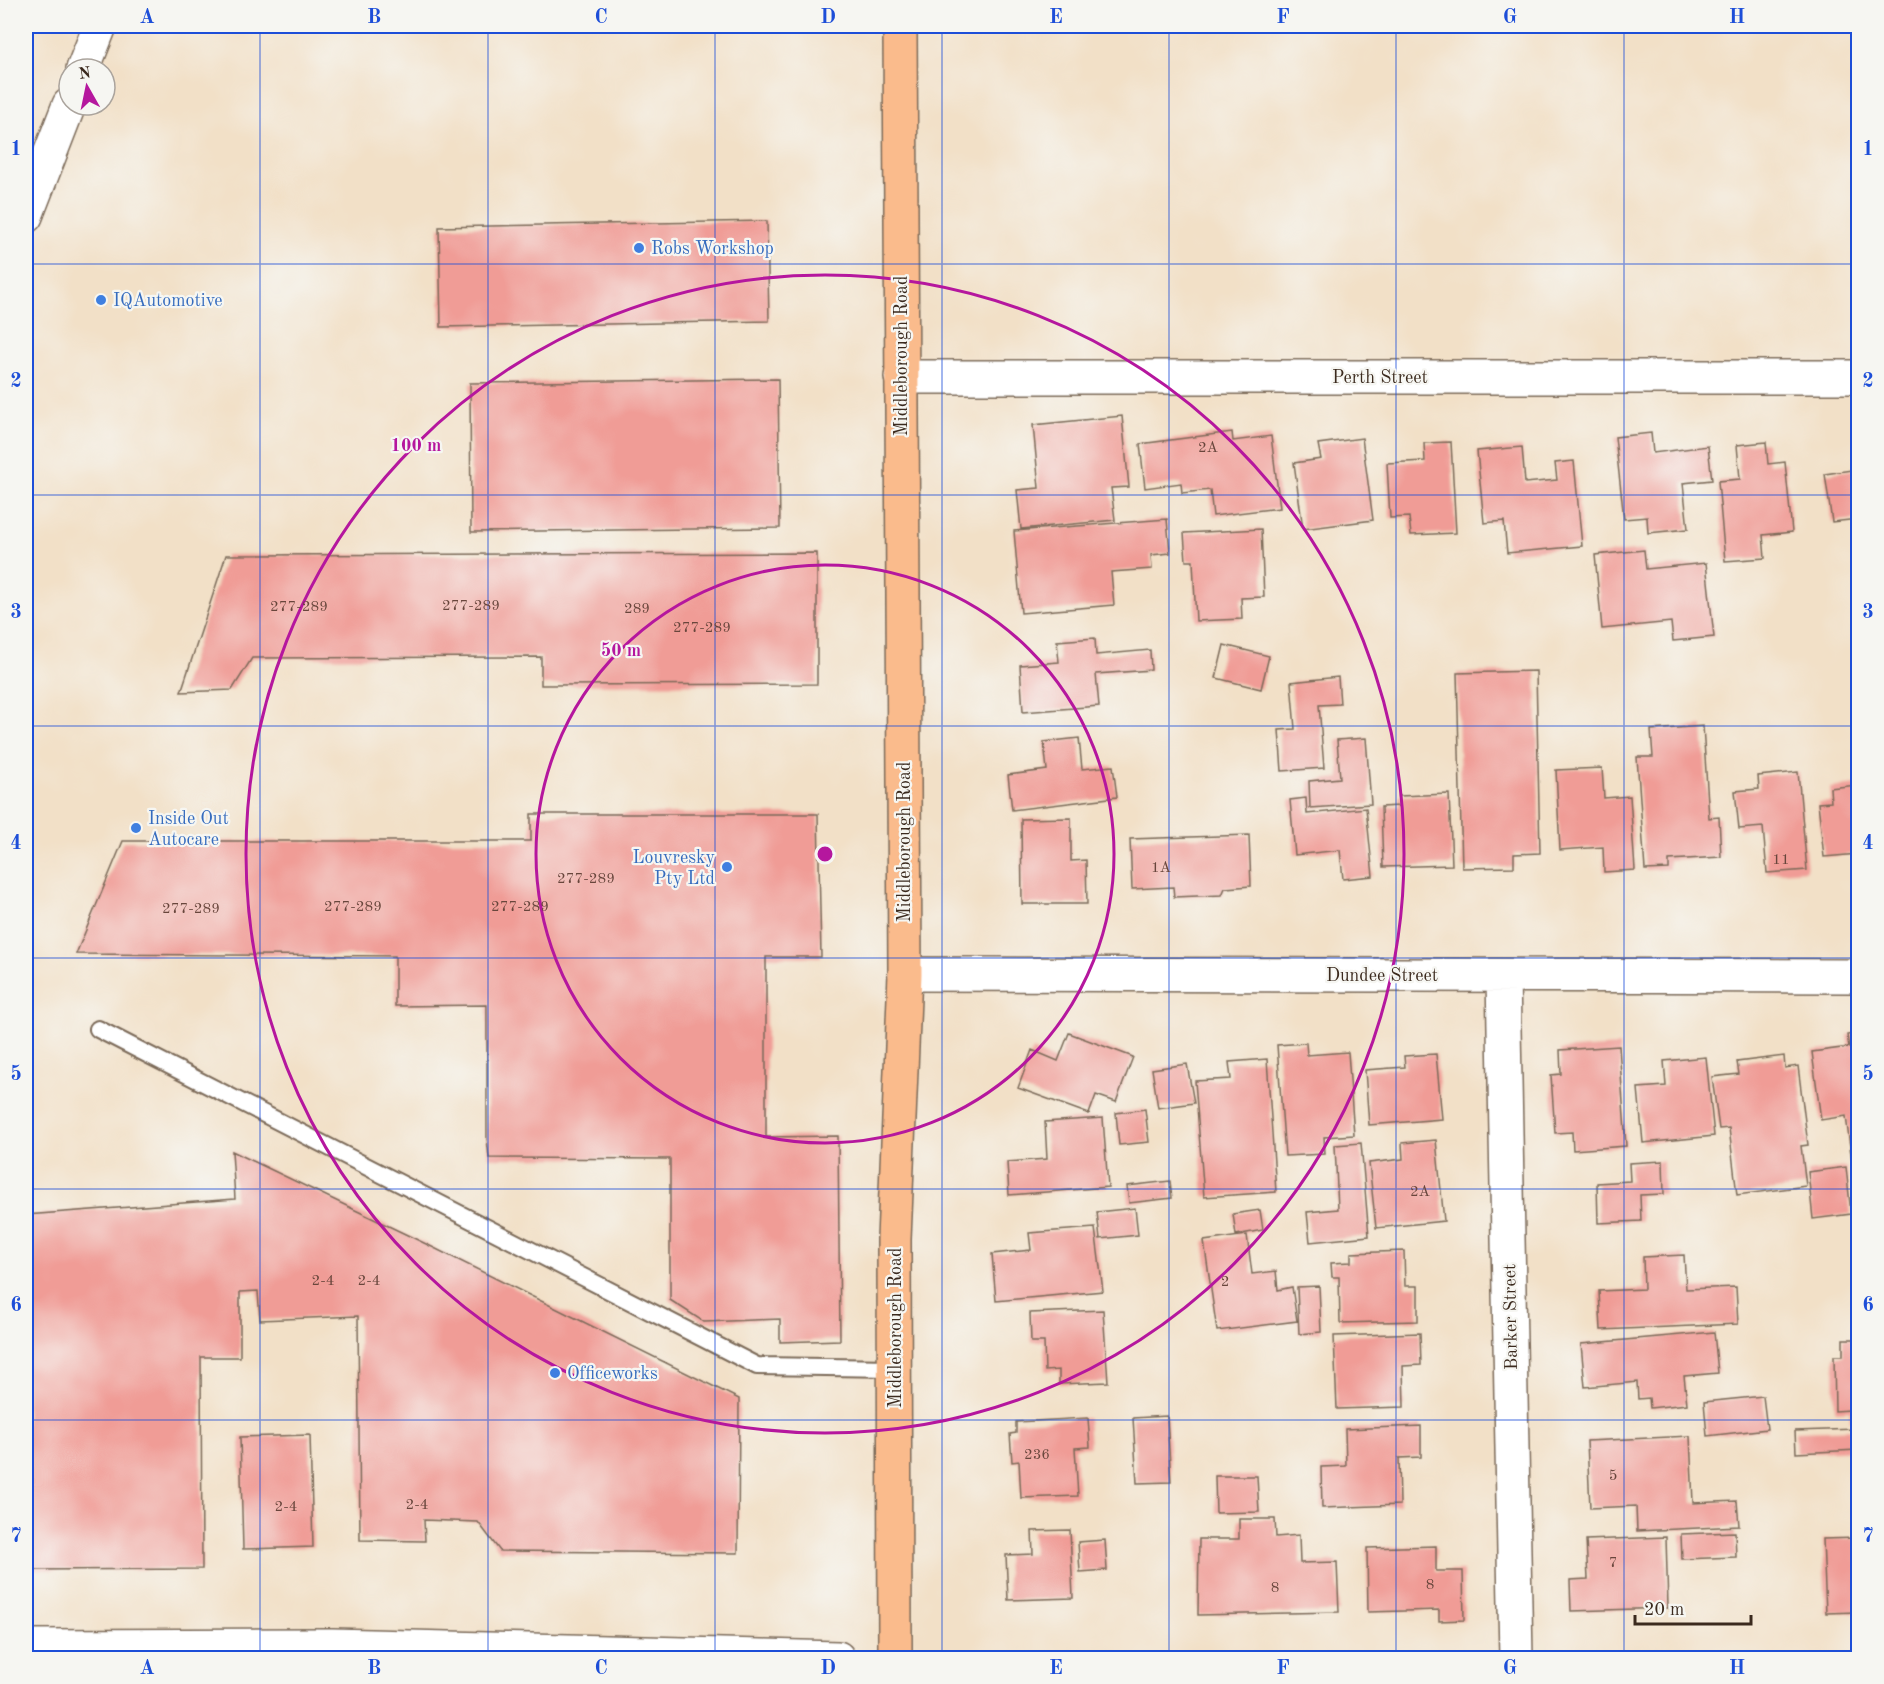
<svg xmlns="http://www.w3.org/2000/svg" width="1884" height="1684" viewBox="0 0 1884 1684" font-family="'Old Standard TT',serif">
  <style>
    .building { fill: #f09c96 }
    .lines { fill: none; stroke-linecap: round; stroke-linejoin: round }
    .service-casing { stroke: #7b6a59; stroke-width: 20 }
    .minor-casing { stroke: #7b6a59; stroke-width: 36 }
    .primary-casing { stroke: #7b6a59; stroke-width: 36 }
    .service { stroke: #fff; stroke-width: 16 }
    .minor { stroke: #fff; stroke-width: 33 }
    .primary { stroke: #fabb8c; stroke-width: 33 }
    .grid { fill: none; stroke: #1d4ed8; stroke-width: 1.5; stroke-opacity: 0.55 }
    .ring { fill: none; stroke: #b5179e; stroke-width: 3 }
    .shop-dot { fill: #3f7fe0; stroke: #f6f6f2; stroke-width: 2 }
    .labels { text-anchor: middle; stroke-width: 4.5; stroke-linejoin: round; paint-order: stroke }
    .number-label { font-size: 15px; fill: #68463c }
    .shop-label { font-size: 18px; fill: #366cbe; stroke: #f6f6f2; text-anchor: start }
    .street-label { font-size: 18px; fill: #3b2a1e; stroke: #f6f6f2 }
    .centre { fill: #b5179e; stroke: #f6f6f2; stroke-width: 3 }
    .ring-label { font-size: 18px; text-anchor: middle; font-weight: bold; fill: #b5179e; stroke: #f6f6f2; stroke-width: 4.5; stroke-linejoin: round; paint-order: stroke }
    .neatline { fill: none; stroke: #1d4ed8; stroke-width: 2 }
    .grid-label { font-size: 20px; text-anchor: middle; font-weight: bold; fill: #1d4ed8 }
  </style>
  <rect width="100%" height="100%" fill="#f6f6f2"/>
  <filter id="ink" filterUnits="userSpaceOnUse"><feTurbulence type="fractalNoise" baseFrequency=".0167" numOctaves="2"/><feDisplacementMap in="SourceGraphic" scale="12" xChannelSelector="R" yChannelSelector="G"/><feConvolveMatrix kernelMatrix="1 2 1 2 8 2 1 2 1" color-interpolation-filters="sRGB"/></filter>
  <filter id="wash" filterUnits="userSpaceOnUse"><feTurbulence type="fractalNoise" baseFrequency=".008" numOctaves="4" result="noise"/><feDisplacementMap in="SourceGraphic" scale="24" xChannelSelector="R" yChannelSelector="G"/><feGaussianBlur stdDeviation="1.35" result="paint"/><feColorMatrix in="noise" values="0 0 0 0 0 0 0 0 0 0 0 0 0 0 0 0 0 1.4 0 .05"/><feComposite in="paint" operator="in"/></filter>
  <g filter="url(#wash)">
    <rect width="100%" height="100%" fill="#f2e0c7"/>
    <g id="blocks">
      <path class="building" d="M 767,221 L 769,321 L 441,327 L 439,227 Z
        M 778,379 L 780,528 L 471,532 L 470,383 Z
        M 1122,416 L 1129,487 L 1111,488 L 1115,520 L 1021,529 L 1017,490 L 1039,488 L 1033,425 Z
        M 1232,432 L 1233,441 L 1271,436 L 1280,508 L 1213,516 L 1210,490 L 1182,493 L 1181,483 L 1145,488 L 1140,444 Z
        M 1651,433 L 1653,453 L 1708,446 L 1712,480 L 1683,483 L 1688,529 L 1648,533 L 1647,517 L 1624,519 L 1615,437 Z
        M 1362,438 L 1373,520 L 1303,529 L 1294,463 L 1321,459 L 1318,444 Z
        M 1451,442 L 1456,533 L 1411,535 L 1409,517 L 1390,518 L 1387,463 L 1425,461 L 1424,443 Z
        M 1766,442 L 1768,464 L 1785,462 L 1792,532 L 1763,535 L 1765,558 L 1725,561 L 1718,481 L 1740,479 L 1737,445 Z
        M 1522,447 L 1525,483 L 1557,480 L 1555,463 L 1574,461 L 1582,546 L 1507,553 L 1504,521 L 1484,523 L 1477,451 Z
        M 1858,469 L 1858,519 L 1832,522 L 1825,474 Z
        M 1167,519 L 1170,553 L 1151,555 L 1152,569 L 1111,572 L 1114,605 L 1021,613 L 1014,531 Z
        M 1261,529 L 1264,597 L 1241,598 L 1242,619 L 1196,621 L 1193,561 L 1186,561 L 1184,533 Z
        M 1644,550 L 1646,569 L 1706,563 L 1714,637 L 1673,641 L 1671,622 L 1602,629 L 1595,555 Z
        M 817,553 L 817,684 L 541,685 L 541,657 L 252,658 L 232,690 L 181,692 L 226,555 Z
        M 1095,638 L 1096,655 L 1150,650 L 1151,670 L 1096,674 L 1099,706 L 1023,712 L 1020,665 L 1059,662 L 1057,641 Z
        M 1224,645 L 1269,656 L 1261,689 L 1216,678 Z
        M 1536,671 L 1540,853 L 1514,854 L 1514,867 L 1462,868 L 1457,673 Z
        M 1338,677 L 1340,704 L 1319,705 L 1324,768 L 1282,771 L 1279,730 L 1295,729 L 1291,682 Z
        M 1703,726 L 1709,818 L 1719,817 L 1721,857 L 1669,860 L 1669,869 L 1645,870 L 1637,757 L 1653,757 L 1651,730 Z
        M 1079,738 L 1082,769 L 1113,766 L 1117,797 L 1012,810 L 1008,775 L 1047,770 L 1044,742 Z
        M 1366,738 L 1371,804 L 1310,808 L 1309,781 L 1340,778 L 1337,740 Z
        M 1602,768 L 1604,798 L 1630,796 L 1635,870 L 1604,872 L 1603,847 L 1560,850 L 1556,770 Z
        M 1798,772 L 1807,870 L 1767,873 L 1763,827 L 1739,829 L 1735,791 L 1759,789 L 1758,776 Z
        M 1857,785 L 1858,854 L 1824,857 L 1818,803 L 1831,802 L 1830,788 Z
        M 1449,794 L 1452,865 L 1383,867 L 1381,807 L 1399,806 L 1399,796 Z
        M 1306,798 L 1307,814 L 1366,808 L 1373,876 L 1343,879 L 1340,850 L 1295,855 L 1290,800 Z
        M 531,814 L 818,814 L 821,957 L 766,957 L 766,1137 L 838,1136 L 840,1340 L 780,1342 L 780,1319 L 704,1322 L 670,1300 L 670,1159 L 489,1158 L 487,1139 L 487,1005 L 395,1006 L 395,956 L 76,954 L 123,841 L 531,841 Z
        M 1071,818 L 1071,861 L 1086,860 L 1087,904 L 1022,904 L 1021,819 Z
        M 1249,835 L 1251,886 L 1225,888 L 1222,895 L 1174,897 L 1173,887 L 1132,889 L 1130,839 Z
        M 1069,1033 L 1133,1057 L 1116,1102 L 1096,1095 L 1089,1114 L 1018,1088 L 1032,1050 L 1058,1061 Z
        M 1858,1033 L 1858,1169 L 1853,1170 L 1846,1116 L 1821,1120 L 1812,1052 L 1849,1047 L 1847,1035 Z
        M 1306,1043 L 1307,1055 L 1348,1052 L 1354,1135 L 1324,1137 L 1325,1154 L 1285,1156 L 1277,1045 Z
        M 1619,1046 L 1626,1146 L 1573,1150 L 1572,1132 L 1555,1133 L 1551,1075 L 1561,1074 L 1560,1050 Z
        M 1436,1054 L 1442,1119 L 1369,1125 L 1365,1070 L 1405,1067 L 1404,1056 Z
        M 1784,1056 L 1785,1068 L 1798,1066 L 1808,1145 L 1801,1146 L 1806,1186 L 1737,1195 L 1729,1128 L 1719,1129 L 1712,1077 L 1739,1074 L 1737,1062 Z
        M 1706,1057 L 1714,1136 L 1643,1143 L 1638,1088 L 1666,1086 L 1664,1061 Z
        M 1267,1059 L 1276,1192 L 1204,1197 L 1195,1081 L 1231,1079 L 1229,1062 Z
        M 1187,1064 L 1194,1103 L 1158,1108 L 1152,1069 Z
        M 1145,1109 L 1149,1142 L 1119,1145 L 1116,1113 Z
        M 1103,1118 L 1108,1187 L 1009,1195 L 1007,1162 L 1047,1159 L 1045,1122 Z
        M 1436,1140 L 1444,1221 L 1376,1228 L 1369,1163 L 1403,1159 L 1402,1143 Z
        M 1361,1143 L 1369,1236 L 1310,1242 L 1307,1212 L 1338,1209 L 1335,1145 Z
        M 232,1151 L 424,1243 L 739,1399 L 738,1553 L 500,1551 L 478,1522 L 424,1520 L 425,1541 L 360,1540 L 358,1316 L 260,1320 L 258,1291 L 240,1292 L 240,1357 L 201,1357 L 202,1569 L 26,1570 L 26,1215 L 235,1199 Z
        M 1663,1161 L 1664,1194 L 1640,1195 L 1641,1221 L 1598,1223 L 1597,1183 L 1630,1181 L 1629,1163 Z
        M 1846,1167 L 1851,1214 L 1813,1219 L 1808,1172 Z
        M 1170,1181 L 1172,1198 L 1129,1203 L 1127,1186 Z
        M 1135,1208 L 1138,1235 L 1100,1239 L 1097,1212 Z
        M 1260,1210 L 1263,1230 L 1236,1235 L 1233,1214 Z
        M 1095,1228 L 1103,1291 L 996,1301 L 992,1254 L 1031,1250 L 1029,1233 Z
        M 1247,1235 L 1252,1274 L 1276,1271 L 1278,1290 L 1292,1287 L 1297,1321 L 1217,1331 L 1204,1241 Z
        M 1404,1251 L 1405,1286 L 1418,1286 L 1418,1321 L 1340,1323 L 1339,1277 L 1332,1277 L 1331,1263 L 1351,1262 L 1351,1253 Z
        M 1684,1255 L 1686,1289 L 1736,1287 L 1738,1324 L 1601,1330 L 1599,1291 L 1644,1289 L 1643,1257 Z
        M 1319,1286 L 1321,1332 L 1299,1334 L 1297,1287 Z
        M 1103,1310 L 1108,1382 L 1059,1384 L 1059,1370 L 1045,1371 L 1044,1342 L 1031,1342 L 1030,1313 Z
        M 1714,1332 L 1718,1373 L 1684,1376 L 1687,1404 L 1650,1408 L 1649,1398 L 1638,1399 L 1637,1382 L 1585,1387 L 1581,1344 Z
        M 1420,1333 L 1421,1365 L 1403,1366 L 1404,1407 L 1337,1409 L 1334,1336 Z
        M 1843,1339 L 1858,1339 L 1858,1421 L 1850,1421 L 1850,1410 L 1835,1411 L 1834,1356 L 1843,1356 Z
        M 1763,1396 L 1767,1429 L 1707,1436 L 1704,1402 Z
        M 1167,1416 L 1171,1482 L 1137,1483 L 1133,1418 Z
        M 1088,1418 L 1090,1447 L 1075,1448 L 1078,1496 L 1021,1498 L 1019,1461 L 1012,1462 L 1010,1434 L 1016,1433 L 1016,1422 Z
        M 1421,1426 L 1421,1457 L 1399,1458 L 1400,1505 L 1322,1508 L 1321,1467 L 1346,1466 L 1345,1429 Z
        M 1858,1429 L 1858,1450 L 1796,1453 L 1795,1431 Z
        M 310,1435 L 313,1547 L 243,1549 L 240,1437 Z
        M 1690,1436 L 1693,1503 L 1737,1501 L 1739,1526 L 1637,1531 L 1636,1506 L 1590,1508 L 1587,1441 Z
        M 1215,1476 L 1257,1476 L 1259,1512 L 1216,1513 Z
        M 1239,1519 L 1275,1519 L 1276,1537 L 1299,1535 L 1300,1563 L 1337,1562 L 1339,1612 L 1198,1615 L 1199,1539 L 1239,1539 Z
        M 1070,1530 L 1073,1598 L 1008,1600 L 1006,1555 L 1033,1554 L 1032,1531 Z
        M 1735,1532 L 1736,1557 L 1682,1559 L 1681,1534 Z
        M 1666,1537 L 1668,1608 L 1571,1611 L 1570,1580 L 1588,1579 L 1586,1540 Z
        M 1858,1538 L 1858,1612 L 1826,1613 L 1823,1539 Z
        M 1105,1540 L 1107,1570 L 1080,1572 L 1078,1542 Z
        M 1436,1546 L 1436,1571 L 1463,1571 L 1464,1620 L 1439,1621 L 1439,1610 L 1368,1612 L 1367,1548 Z"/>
    </g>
  </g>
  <g filter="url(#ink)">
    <use href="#blocks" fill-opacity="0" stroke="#7b6a59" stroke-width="1.5"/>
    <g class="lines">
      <defs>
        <path id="service" d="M 98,1029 L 757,1366 L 895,1368"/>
        <path id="minor" d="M 83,69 L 100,26
          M 26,216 L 69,105
          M 901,377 L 1858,377
          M 905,974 L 1858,976
          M 1503,976 L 1516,1658
          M 26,1646 L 332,1645 L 838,1658"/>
        <path id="primary" d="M 895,1658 L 894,1239 L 905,974 L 900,26"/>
      </defs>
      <use href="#service" class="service-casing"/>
      <use href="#minor" class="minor-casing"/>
      <use href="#primary" class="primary-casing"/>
      <use href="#service" class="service"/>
      <use href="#minor" class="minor"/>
      <use href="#primary" class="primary"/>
    </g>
  </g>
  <path class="grid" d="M 260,26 L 260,1658M 488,26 L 488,1658M 715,26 L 715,1658M 942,26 L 942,1658M 1169,26 L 1169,1658M 1396,26 L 1396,1658M 1624,26 L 1624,1658M 26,264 L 1858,264M 26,495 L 1858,495M 26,726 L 1858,726M 26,958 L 1858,958M 26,1189 L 1858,1189M 26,1420 L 1858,1420"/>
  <g class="ring">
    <circle cx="825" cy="854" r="289"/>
    <circle cx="825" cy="854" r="579"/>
  </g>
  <g class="shop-dot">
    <circle cx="639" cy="248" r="6"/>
    <circle cx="101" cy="300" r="6"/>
    <circle cx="136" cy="828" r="6"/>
    <circle cx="727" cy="867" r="6"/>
    <circle cx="555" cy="1373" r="6"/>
  </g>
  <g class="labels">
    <g class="number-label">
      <text x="1208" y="452">2A</text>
      <text x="471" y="610">277-289</text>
      <text x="299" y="611">277-289</text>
      <text x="637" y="613">289</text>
      <text x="702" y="632">277-289</text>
      <text x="1781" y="864">11</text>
      <text x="1161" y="872">1A</text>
      <text x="586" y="883">277-289</text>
      <text x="353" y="911">277-289</text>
      <text x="520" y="911">277-289</text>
      <text x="191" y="913">277-289</text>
      <text x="1420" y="1196">2A</text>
      <text x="323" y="1285">2-4</text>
      <text x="369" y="1285">2-4</text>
      <text x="1225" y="1286">2</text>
      <text x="1037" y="1459">236</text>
      <text x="1613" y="1480">5</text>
      <text x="417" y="1509">2-4</text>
      <text x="286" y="1511">2-4</text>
      <text x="1613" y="1567">7</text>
      <text x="1430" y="1589">8</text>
      <text x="1275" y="1592">8</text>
    </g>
    <g class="shop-label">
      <text x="651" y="254">Robs Workshop</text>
      <text x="113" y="306">IQAutomotive</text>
      <text x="148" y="824">Inside Out<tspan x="148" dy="21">Autocare</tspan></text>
      <text x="715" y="863" text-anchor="end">Louvresky<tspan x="715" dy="21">Pty Ltd</tspan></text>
      <text x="567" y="1379">Officeworks</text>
    </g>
    <g class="street-label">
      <text transform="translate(901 356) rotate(-90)" y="6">Middleborough Road</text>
      <text x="1380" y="383">Perth Street</text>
      <text transform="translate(904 842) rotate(-90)" y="6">Middleborough Road</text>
      <text x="1382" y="981">Dundee Street</text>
      <text transform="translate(1510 1317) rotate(-91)" y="6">Barker Street</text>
      <text transform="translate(895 1328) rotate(-90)" y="6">Middleborough Road</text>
    </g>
  </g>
  <circle cx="825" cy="854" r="9" class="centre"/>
  <g class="ring-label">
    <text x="416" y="451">100 m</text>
    <text x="621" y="656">50 m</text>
  </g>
  <rect width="1884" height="1684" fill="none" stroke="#f6f6f2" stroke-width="66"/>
  <g transform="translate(87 87) rotate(351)"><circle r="28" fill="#f6f6f2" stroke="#aba49d" stroke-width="1.5"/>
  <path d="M0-4.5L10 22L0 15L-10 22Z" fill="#b5179e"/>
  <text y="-9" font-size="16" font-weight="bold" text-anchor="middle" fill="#3b2a1e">N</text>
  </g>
  <path d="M1635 1615v9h116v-9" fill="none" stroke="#3b2a1e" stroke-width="3"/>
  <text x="1644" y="1615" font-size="18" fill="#3b2a1e" stroke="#f6f6f2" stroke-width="4.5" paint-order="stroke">20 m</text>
  <rect x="33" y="33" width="1818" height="1618" class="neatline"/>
  <g class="grid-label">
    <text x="147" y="23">A</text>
    <text x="374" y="23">B</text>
    <text x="601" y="23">C</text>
    <text x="828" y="23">D</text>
    <text x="1056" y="23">E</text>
    <text x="1283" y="23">F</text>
    <text x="1510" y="23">G</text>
    <text x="1737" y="23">H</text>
    <text x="16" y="155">1</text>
    <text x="1868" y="155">1</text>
    <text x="16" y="387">2</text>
    <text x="1868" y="387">2</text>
    <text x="16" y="618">3</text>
    <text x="1868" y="618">3</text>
    <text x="16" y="849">4</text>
    <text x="1868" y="849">4</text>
    <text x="16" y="1080">5</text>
    <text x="1868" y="1080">5</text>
    <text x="16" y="1311">6</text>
    <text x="1868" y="1311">6</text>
    <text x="16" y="1542">7</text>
    <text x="1868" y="1542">7</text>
    <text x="147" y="1674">A</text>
    <text x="374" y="1674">B</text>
    <text x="601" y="1674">C</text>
    <text x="828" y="1674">D</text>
    <text x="1056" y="1674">E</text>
    <text x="1283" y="1674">F</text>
    <text x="1510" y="1674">G</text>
    <text x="1737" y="1674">H</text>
  </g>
</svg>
